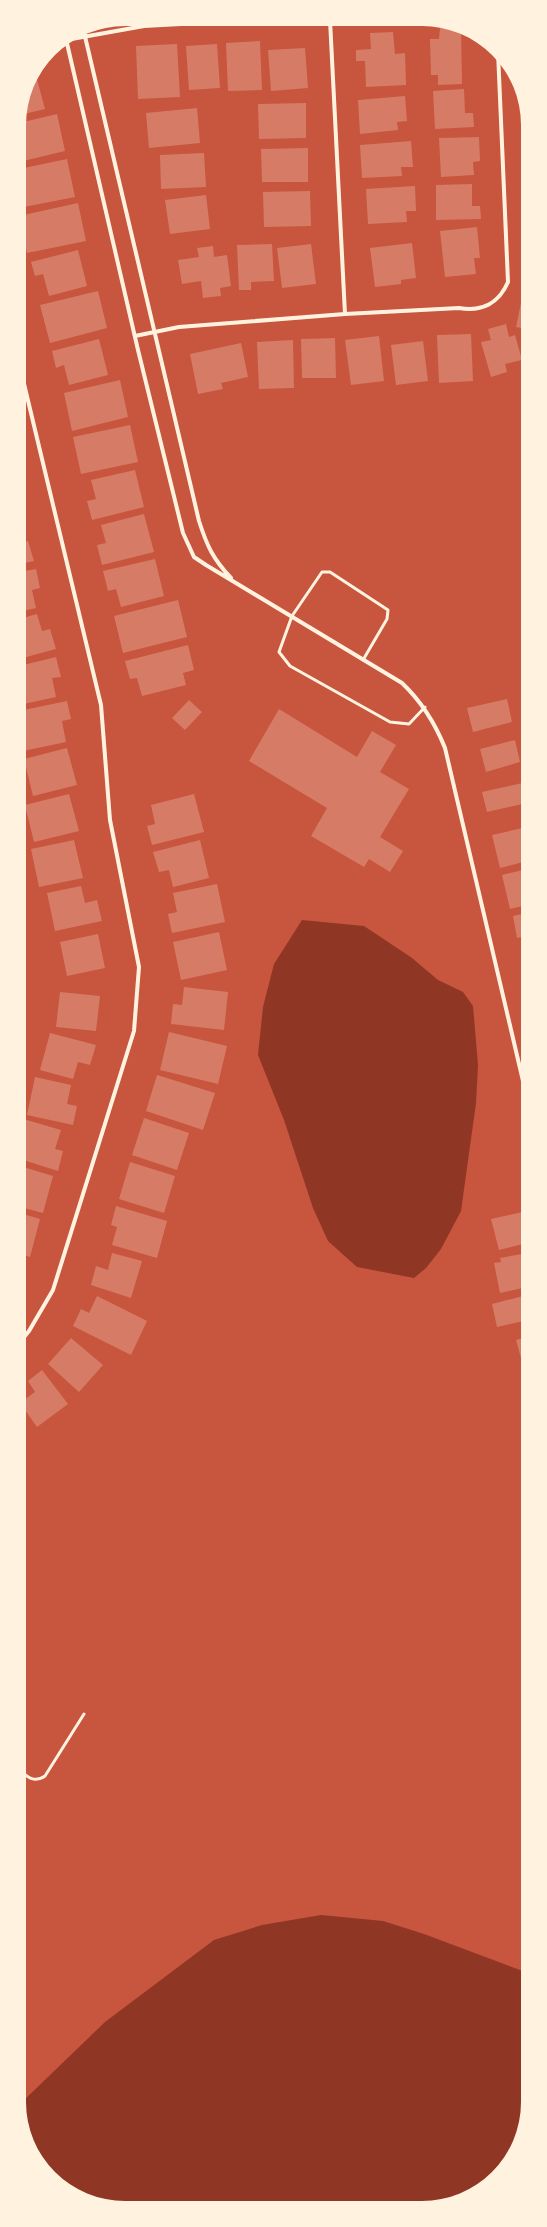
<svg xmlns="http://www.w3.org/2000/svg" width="547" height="2227" viewBox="0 0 547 2227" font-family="Rubik,sans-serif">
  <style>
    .water { fill: #8f3625 }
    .building { fill: #d67c66 }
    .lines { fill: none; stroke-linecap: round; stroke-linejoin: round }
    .service { stroke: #fff3e0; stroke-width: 3 }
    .minor { stroke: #fff3e0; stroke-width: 4 }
  </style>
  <rect width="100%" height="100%" fill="#c8553d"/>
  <path class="water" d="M 302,920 L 364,926 L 412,958 L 438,980 L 463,992 L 473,1006 L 478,1065 L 476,1103 L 461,1211 L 441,1249 L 426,1268 L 414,1278 L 357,1267 L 328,1241 L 313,1208 L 284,1120 L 258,1055 L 263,1007 L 274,964 Z
    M 321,1915 L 383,1921 L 424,1934 L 528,1973 L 528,2109 L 520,2142 L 502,2172 L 469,2197 L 436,2207 L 104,2206 L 50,2177 L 30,2149 L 20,2116 L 20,2104 L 105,2022 L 214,1940 L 262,1925 Z"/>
  <path class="building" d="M 440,28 L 461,28 L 462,84 L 438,85 L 438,75 L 431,75 L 430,39 L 439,39 Z
    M 393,32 L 395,54 L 405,53 L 406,85 L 366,87 L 365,61 L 356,61 L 356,50 L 371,49 L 370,33 Z
    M 260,41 L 262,90 L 228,91 L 226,43 Z
    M 177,44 L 180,97 L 138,99 L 136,46 Z
    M 217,44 L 220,88 L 189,90 L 186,46 Z
    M 305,48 L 308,88 L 271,91 L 268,50 Z
    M 35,72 L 45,109 L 20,115 L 27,84 Z
    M 464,89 L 465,113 L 473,113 L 474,127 L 435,129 L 433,91 Z
    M 405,96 L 407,121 L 397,122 L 398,130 L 360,134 L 358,100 Z
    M 306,103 L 306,138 L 259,139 L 258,104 Z
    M 197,108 L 200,143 L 149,148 L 146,113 Z
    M 57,114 L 65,151 L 19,162 L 19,123 Z
    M 479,137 L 480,161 L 473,162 L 474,175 L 441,177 L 439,138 Z
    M 411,141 L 413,167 L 401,167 L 402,176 L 362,178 L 360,145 Z
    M 308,148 L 308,182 L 262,182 L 261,149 Z
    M 204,153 L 206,187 L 161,189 L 160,155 Z
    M 67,159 L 75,197 L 19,208 L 19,169 Z
    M 472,184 L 472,206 L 480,206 L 481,219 L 436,220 L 436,185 Z
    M 415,186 L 416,211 L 406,211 L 407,222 L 368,224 L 366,189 Z
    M 310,191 L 311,226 L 264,227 L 263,192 Z
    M 206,195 L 210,229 L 170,234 L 165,200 Z
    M 78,203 L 86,241 L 27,253 L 19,216 Z
    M 477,227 L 480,258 L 474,258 L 476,274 L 445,277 L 440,231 Z
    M 412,243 L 416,278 L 401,280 L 401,284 L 375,287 L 370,248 Z
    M 272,244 L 274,281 L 251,282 L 251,290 L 239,290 L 237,245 Z
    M 311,244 L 316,284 L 282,288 L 277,248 Z
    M 213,246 L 214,257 L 227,255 L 231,286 L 220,288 L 221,296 L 203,298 L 201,281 L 182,284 L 178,260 L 199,257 L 197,248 Z
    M 78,250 L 87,286 L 49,296 L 43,274 L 35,276 L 31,262 Z
    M 98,291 L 107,328 L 50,343 L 40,305 Z
    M 523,293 L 527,294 L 527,329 L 516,327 Z
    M 506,324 L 509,337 L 515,335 L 522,360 L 505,364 L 507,372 L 491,377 L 481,342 L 491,340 L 488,329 Z
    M 471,334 L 473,381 L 439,383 L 437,335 Z
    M 379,336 L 384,381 L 351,385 L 345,340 Z
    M 335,338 L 336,378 L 302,378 L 301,339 Z
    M 99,339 L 108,375 L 69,385 L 64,365 L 56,368 L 52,351 Z
    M 293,340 L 294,388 L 259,389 L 257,342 Z
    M 423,341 L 428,381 L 396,385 L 391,345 Z
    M 241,343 L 248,377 L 221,383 L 223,389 L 198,394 L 190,354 Z
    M 120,380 L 128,417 L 72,431 L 64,393 Z
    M 130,425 L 138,462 L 81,474 L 73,437 Z
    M 135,470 L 144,507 L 92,520 L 87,501 L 96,499 L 91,480 Z
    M 144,514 L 154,552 L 102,565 L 97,545 L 106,543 L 101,525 Z
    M 28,541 L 34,561 L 19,564 L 19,543 Z
    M 155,559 L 164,596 L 121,607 L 116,589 L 108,591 L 103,571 Z
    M 36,569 L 40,588 L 32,590 L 36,608 L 19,612 L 19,572 Z
    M 178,600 L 187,637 L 123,653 L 114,616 Z
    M 37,614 L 42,631 L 50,629 L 56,649 L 19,659 L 19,619 Z
    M 188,645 L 194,670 L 183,673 L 186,685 L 142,696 L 137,678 L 130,679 L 125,661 Z
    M 56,657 L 61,677 L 52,678 L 56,697 L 19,705 L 19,666 Z
    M 507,699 L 512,722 L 473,732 L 467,708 Z
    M 189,700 L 202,712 L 185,730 L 172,718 Z
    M 67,701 L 71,719 L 62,721 L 66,742 L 23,751 L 19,732 L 19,711 Z
    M 279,709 L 357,757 L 372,731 L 396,745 L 380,772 L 409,789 L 380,837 L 403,851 L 390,872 L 369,859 L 364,867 L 311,836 L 327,808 L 249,761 Z
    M 515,740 L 520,762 L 486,772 L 480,749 Z
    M 67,748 L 77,785 L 33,796 L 24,759 Z
    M 527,782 L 527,803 L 487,812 L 482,792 Z
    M 69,794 L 79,831 L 34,842 L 25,805 Z
    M 194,794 L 204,832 L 152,845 L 147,826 L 155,824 L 151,805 Z
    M 527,827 L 527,861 L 500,868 L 492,835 Z
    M 74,840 L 83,878 L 39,887 L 31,849 Z
    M 200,840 L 209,878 L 173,887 L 169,870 L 159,872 L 153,852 Z
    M 527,869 L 527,905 L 510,909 L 502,875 Z
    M 217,884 L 225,922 L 172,933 L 168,914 L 177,912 L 173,893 Z
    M 81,886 L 85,903 L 97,900 L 102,921 L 55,931 L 47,893 Z
    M 527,913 L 527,936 L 517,938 L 513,916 Z
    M 219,932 L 227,970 L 181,980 L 173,942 Z
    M 98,934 L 105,968 L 67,976 L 60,942 Z
    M 527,954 L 527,977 L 522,955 Z
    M 184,987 L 228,992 L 224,1030 L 171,1024 L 173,1004 L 182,1005 Z
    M 60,992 L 100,996 L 96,1031 L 56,1027 Z
    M 169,1032 L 227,1046 L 218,1084 L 160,1070 Z
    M 50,1033 L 96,1045 L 90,1065 L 78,1062 L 73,1079 L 40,1070 Z
    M 157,1075 L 215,1093 L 203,1130 L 146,1111 Z
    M 35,1077 L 71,1085 L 67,1104 L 77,1106 L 73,1125 L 27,1115 Z
    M 20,1118 L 61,1130 L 55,1149 L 63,1151 L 58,1171 L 20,1159 Z
    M 144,1118 L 189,1133 L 177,1170 L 132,1155 Z
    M 130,1162 L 175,1176 L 164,1213 L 119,1199 Z
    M 20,1166 L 53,1176 L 43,1213 L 20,1207 Z
    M 116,1206 L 167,1221 L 157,1258 L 112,1245 L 117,1227 L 111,1225 Z
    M 527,1211 L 527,1243 L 499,1250 L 491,1219 Z
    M 20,1213 L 40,1219 L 30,1257 L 20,1254 Z
    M 112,1253 L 142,1261 L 131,1298 L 91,1285 L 96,1266 L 108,1270 Z
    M 527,1253 L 527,1287 L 500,1293 L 494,1263 L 501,1262 L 500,1258 Z
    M 527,1295 L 528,1327 L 525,1328 L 524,1321 L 497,1327 L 492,1304 Z
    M 97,1296 L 147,1321 L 131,1355 L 73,1326 L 81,1309 L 89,1313 Z
    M 528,1337 L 528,1373 L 525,1373 L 516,1340 Z
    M 71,1338 L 103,1365 L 79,1392 L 48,1364 Z
    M 42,1370 L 68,1404 L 37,1427 L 20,1403 L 35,1392 L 28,1381 Z"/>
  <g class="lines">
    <path class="service" d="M 363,660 L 387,619 L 388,610 L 330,572 L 322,572 L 292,616 L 279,652 L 290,666 L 390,722 L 409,724 L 425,707
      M 20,1770 C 28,1778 35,1783 45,1776 L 84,1714"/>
    <path class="minor" d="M 330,20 L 345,314
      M 83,28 L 199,521 C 207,546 213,559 231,578
      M 66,39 L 138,350 L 183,533 L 194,557 L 206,565 L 402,683 C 422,702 435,723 445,748 L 527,1098
      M 66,40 L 144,26 L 255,20
      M 135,336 L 179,327 L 345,314 L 459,308 C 482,312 499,303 508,282 L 498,52
      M 19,363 L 101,705 L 110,820 L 139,967 L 134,1031 L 53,1290 L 29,1331 L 20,1342"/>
  </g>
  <path d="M0 0H547V2227H0ZM125 26H422A99 99 0 0 1 521 125V2102A99 99 0 0 1 422 2201H125A99 99 0 0 1 26 2102V125A99 99 0 0 1 125 26Z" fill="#fff3e0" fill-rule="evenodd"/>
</svg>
